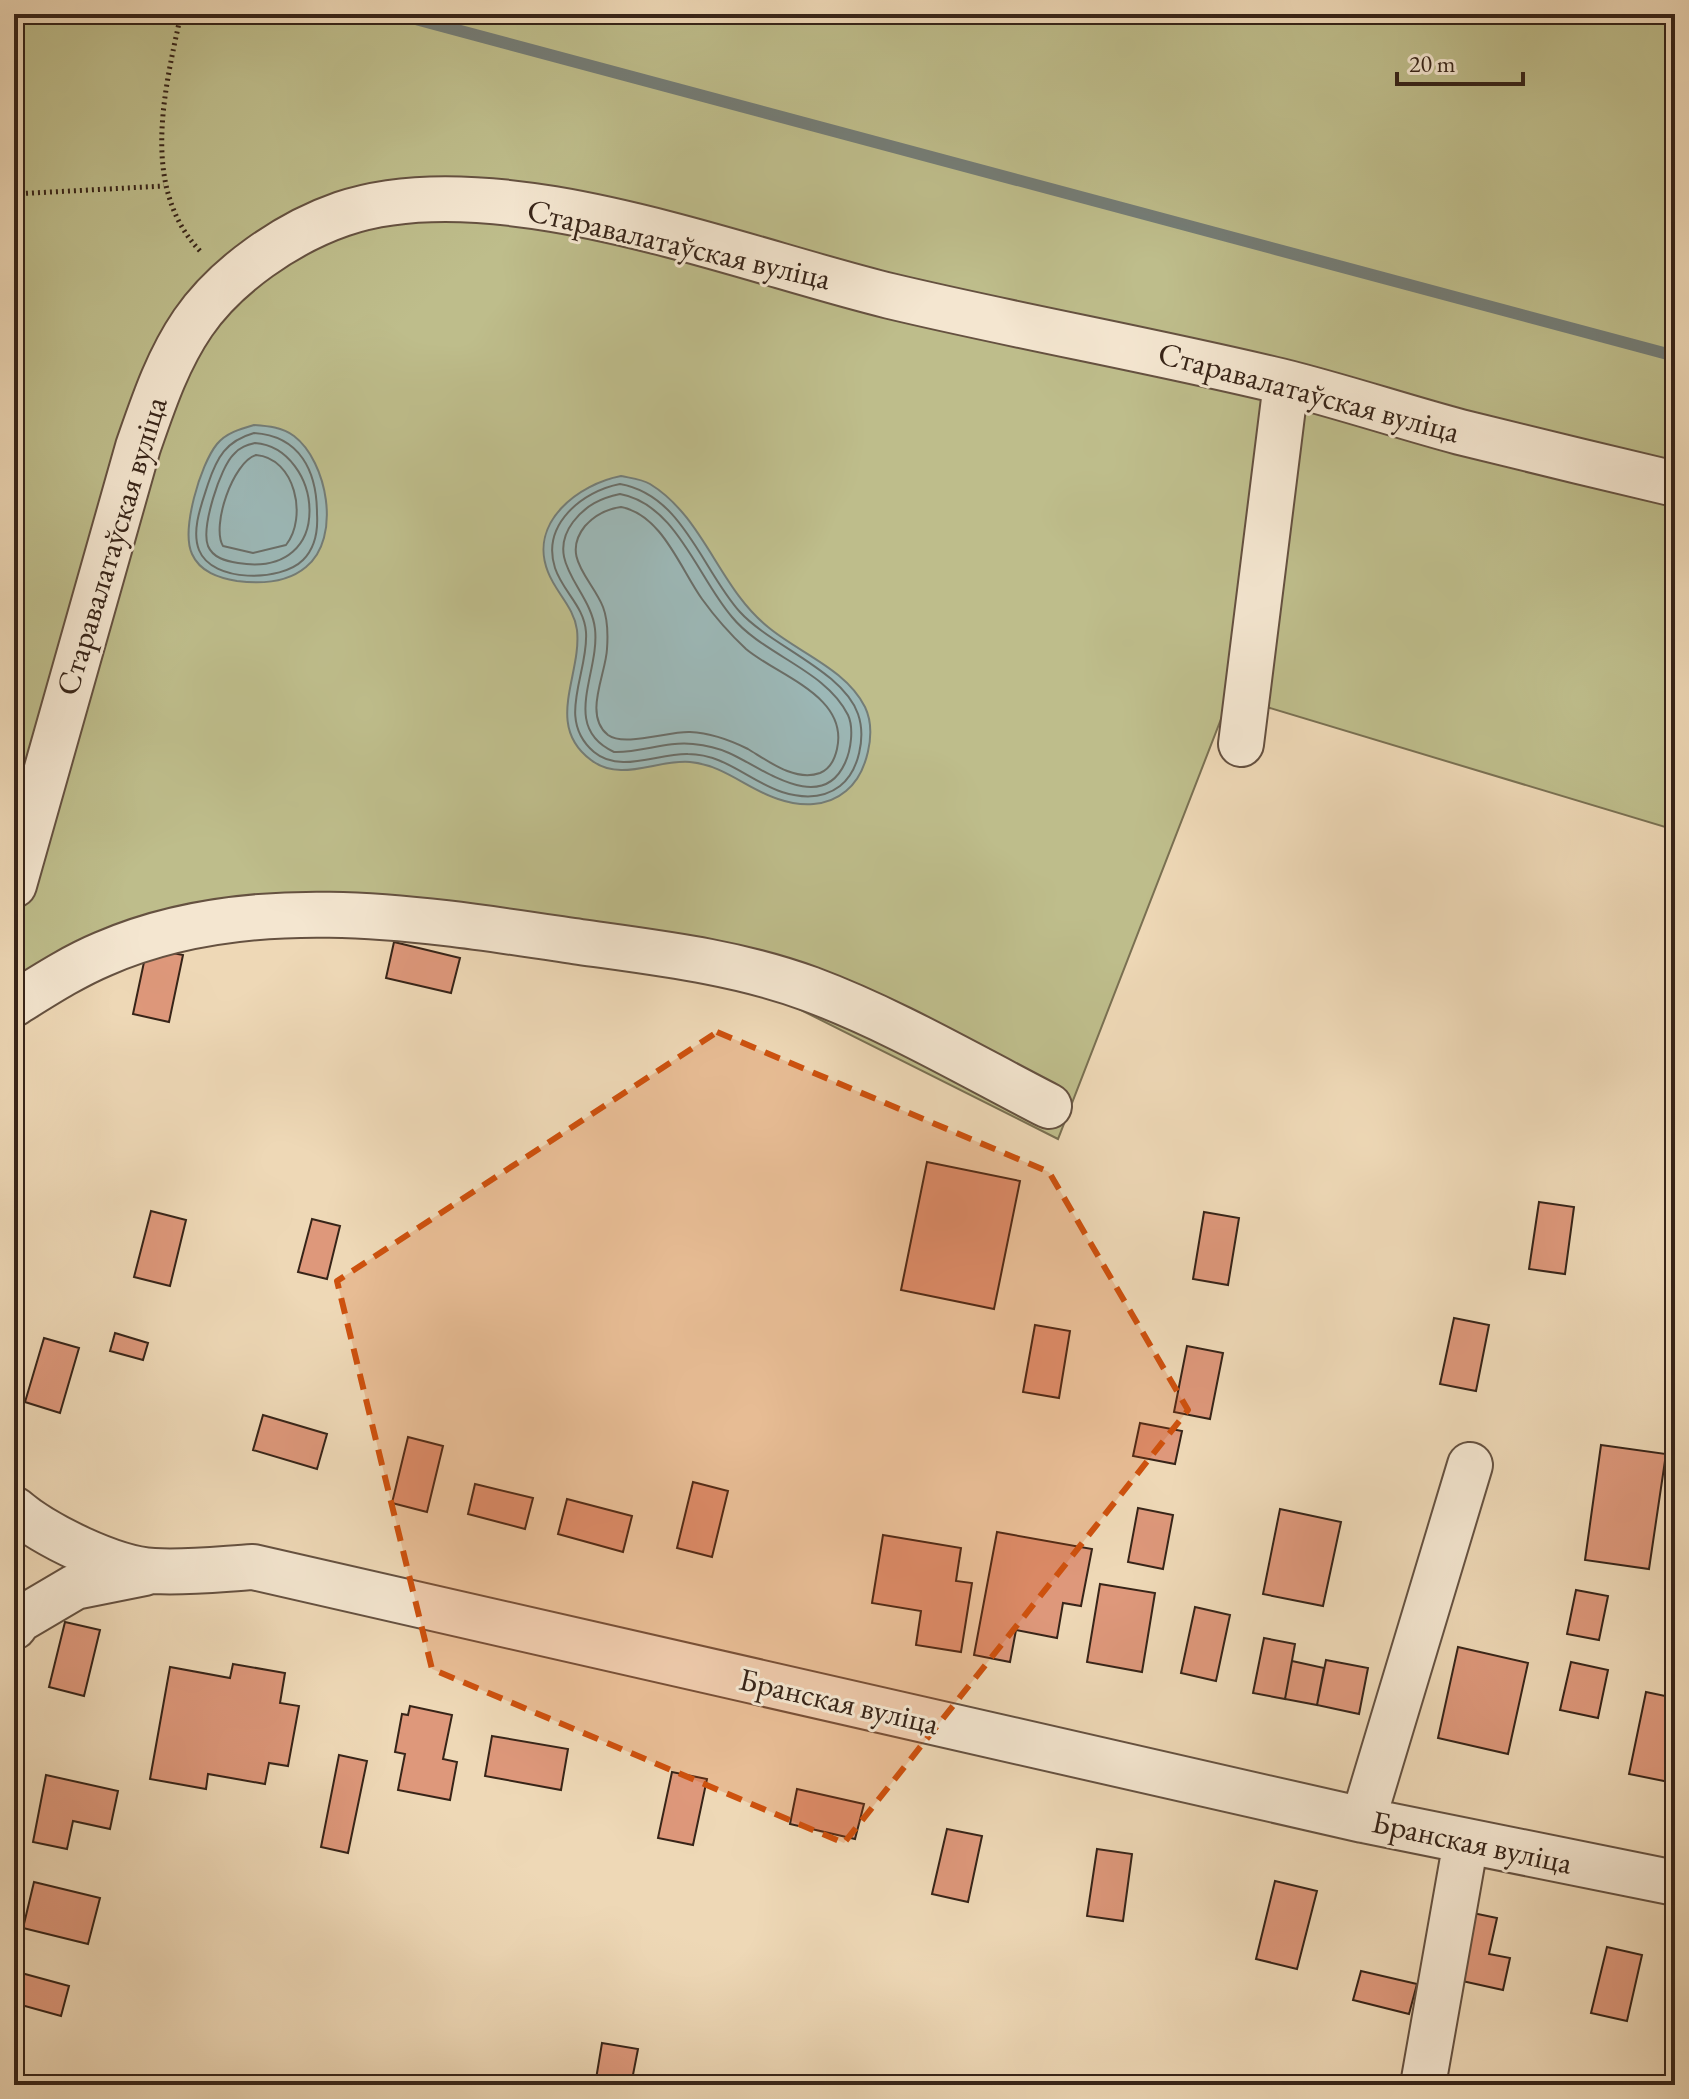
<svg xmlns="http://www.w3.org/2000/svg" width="1689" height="2099" viewBox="0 0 1689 2099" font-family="'EB Garamond',serif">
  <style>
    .green { fill: #bebd8b; stroke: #7a7052; stroke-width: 2 }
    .water { fill: #9cb8b7; stroke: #747d77; stroke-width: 2 }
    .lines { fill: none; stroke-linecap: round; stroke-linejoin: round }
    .shore { stroke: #6a6e68; stroke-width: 2 }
    .stream { stroke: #747d77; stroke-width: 12 }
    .building { fill: #de987b; stroke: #372418; stroke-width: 2 }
    .minor-casing { stroke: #655140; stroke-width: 48 }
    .path { stroke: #372418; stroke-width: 5; stroke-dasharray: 2 4; stroke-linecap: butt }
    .minor { stroke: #f4e6d0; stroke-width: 44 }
    .marked { fill: #cd510e; fill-opacity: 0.2; stroke: #cd510e; stroke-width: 6; stroke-dasharray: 16 10; stroke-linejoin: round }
    .labels { text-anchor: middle; stroke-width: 6; stroke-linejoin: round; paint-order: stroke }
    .street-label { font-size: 32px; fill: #372418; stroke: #f4e6d0 }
  </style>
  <rect width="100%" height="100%" fill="#eed8b6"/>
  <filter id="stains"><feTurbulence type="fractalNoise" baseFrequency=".0025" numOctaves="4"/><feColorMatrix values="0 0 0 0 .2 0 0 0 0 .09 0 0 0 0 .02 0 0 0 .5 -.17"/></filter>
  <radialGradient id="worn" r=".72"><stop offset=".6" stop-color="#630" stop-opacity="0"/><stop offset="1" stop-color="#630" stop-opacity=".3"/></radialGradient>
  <path class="green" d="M 14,14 L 1675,14 L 1675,830 L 1230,696 L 1058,1139 L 765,992 L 379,930 L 197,932 L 14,1018 Z"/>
  <path class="water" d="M 254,425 C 268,426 282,427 294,436 C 327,461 342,538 306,567 C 287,583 260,584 237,581 C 219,578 200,572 192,554 C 181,530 200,465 217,444 C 226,433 240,429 254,425 Z
    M 621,476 C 630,478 642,479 650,484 C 704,517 719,588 768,627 C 799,653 846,669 865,707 C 877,732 867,774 846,791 C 827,807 801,807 778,799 C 747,789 724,765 690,762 C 657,759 621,783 591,760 C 544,725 582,675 577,630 C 574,607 556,593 548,572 C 528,522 579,484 621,476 Z"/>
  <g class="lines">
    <path class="shore" d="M 254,433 C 300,436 317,471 317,514 C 318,530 315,548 303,560 C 281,582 212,583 199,550 C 191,530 202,503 208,484 C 217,457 226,441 254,433 Z
      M 255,443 C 322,448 339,579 238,563 C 226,561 213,558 208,546 C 201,528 220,467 234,454 C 240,447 247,445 255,443 Z
      M 256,455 C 295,458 308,517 286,545 L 253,553 L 223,546 C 211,526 233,462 256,455 Z
      M 620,484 C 683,495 702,570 740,612 C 771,646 843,671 858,714 C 866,737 859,771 840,786 C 823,799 801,798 782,792 C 749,781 725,754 688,754 C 658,753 620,774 594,752 C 555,719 589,673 586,632 C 584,606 563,592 555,568 C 541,524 583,491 620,484 Z
      M 620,494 C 676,504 698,578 732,617 C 763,655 826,670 848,715 C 854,728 851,750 845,763 C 821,816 761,767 729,753 C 718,748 704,745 693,744 C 666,741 641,753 614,752 C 560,727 600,673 595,629 C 591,590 543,562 573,522 C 586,505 601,498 620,494 Z
      M 621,507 C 662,515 680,568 702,599 C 715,617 730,634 746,649 C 778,676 849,696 837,749 C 835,758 830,769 820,773 C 795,782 768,761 748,749 C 730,740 711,733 690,732 C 669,731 624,747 608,735 C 583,715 606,674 607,649 C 608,635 608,620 603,607 C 592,579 560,557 585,526 C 595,515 606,509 621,507 Z"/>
    <path class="stream" d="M 397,14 L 1675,356"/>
  </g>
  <path class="building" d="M 394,942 L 460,958 L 451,993 L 386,978 Z
    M 147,948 L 183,955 L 169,1022 L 133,1014 Z
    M 927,1162 L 1020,1181 L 994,1309 L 901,1290 Z
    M 1539,1202 L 1574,1207 L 1565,1274 L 1529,1269 Z
    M 151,1211 L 186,1220 L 170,1286 L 134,1277 Z
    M 1204,1212 L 1239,1218 L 1228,1285 L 1193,1279 Z
    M 312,1219 L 340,1226 L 327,1279 L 298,1272 Z
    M 1454,1318 L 1489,1325 L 1476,1391 L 1440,1384 Z
    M 1035,1325 L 1070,1331 L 1059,1398 L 1023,1392 Z
    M 115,1333 L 148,1343 L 143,1360 L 110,1351 Z
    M 44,1338 L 79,1348 L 60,1413 L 25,1402 Z
    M 1187,1346 L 1223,1353 L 1210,1419 L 1174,1412 Z
    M 263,1415 L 327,1434 L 317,1469 L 253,1450 Z
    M 1140,1423 L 1182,1431 L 1175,1464 L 1133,1456 Z
    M 408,1437 L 443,1446 L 427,1512 L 392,1503 Z
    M 1601,1445 L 1666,1454 L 1649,1569 L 1585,1560 Z
    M 693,1482 L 728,1491 L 712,1557 L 677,1548 Z
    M 475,1484 L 533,1498 L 525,1529 L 468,1514 Z
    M 567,1499 L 632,1516 L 623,1552 L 558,1534 Z
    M 1138,1508 L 1173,1515 L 1163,1569 L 1128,1562 Z
    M 1280,1509 L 1341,1522 L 1323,1606 L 1263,1594 Z
    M 997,1532 L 1092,1549 L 1081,1606 L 1063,1603 L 1057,1638 L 1016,1630 L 1010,1662 L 974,1655 Z
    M 883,1535 L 961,1548 L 956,1581 L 972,1583 L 961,1652 L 916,1645 L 921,1611 L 872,1603 Z
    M 1100,1584 L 1155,1593 L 1142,1672 L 1087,1662 Z
    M 1576,1590 L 1608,1596 L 1599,1640 L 1567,1634 Z
    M 1195,1607 L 1230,1615 L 1216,1681 L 1181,1673 Z
    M 65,1622 L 100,1630 L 84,1696 L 49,1687 Z
    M 1264,1638 L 1295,1644 L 1285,1699 L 1253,1693 Z
    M 1458,1647 L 1528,1663 L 1508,1754 L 1438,1738 Z
    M 1326,1660 L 1368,1668 L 1359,1714 L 1317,1705 Z
    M 1292,1661 L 1324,1668 L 1317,1705 L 1285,1699 Z
    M 1571,1662 L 1608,1670 L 1598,1718 L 1560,1710 Z
    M 233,1664 L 285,1673 L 280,1703 L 299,1706 L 288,1766 L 269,1763 L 265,1784 L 208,1774 L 206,1789 L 150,1779 L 170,1667 L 230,1678 Z
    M 1646,1692 L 1675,1698 L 1674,1783 L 1629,1774 Z
    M 410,1706 L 452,1715 L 443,1759 L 457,1762 L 450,1800 L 398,1790 L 405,1754 L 395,1752 L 402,1714 L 408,1715 Z
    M 492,1736 L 568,1749 L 561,1790 L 485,1776 Z
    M 339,1755 L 367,1761 L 348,1853 L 321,1847 Z
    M 672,1772 L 707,1779 L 693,1845 L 658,1838 Z
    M 46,1775 L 118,1791 L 110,1829 L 73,1821 L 67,1849 L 33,1842 Z
    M 797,1789 L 864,1804 L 855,1839 L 790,1824 Z
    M 947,1829 L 982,1836 L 968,1902 L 932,1894 Z
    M 1097,1849 L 1132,1854 L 1123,1921 L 1087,1916 Z
    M 1275,1881 L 1317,1891 L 1297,1969 L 1256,1959 Z
    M 34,1882 L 100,1898 L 88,1944 L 23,1928 Z
    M 1468,1912 L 1497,1918 L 1489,1954 L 1510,1958 L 1503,1990 L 1453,1979 Z
    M 1607,1947 L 1642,1955 L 1627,2021 L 1591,2013 Z
    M 14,1971 L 69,1986 L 61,2016 L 14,2003 Z
    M 1361,1971 L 1417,1984 L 1409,2014 L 1353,2000 Z
    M 602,2043 L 638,2049 L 631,2085 L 595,2085 Z"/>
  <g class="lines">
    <defs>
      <path id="minor" d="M 1241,744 L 1286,383
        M 14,885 L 138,447 C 153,404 167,361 193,323 C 226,275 287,233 342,214 C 495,162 738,259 890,296 C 1020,327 1151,350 1280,381 C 1341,396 1400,416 1460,432 C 1532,450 1603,467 1675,484
        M 14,1004 C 43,986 72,967 103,954 C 252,889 426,919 580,942 C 658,953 737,962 810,989 C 893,1020 971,1066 1049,1106
        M 14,1509 C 44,1535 114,1569 154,1571 C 186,1573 220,1569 253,1567 L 1363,1820 L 1675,1883
        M 14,1627 L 19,1620 L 75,1587 L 145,1573
        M 1363,1820 L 1470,1465
        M 1423,2085 L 1466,1841"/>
    </defs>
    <use href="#minor" class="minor-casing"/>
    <path class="path" d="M 181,14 C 164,92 140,189 201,252
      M 14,194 L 164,186"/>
    <use href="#minor" class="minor"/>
  </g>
  <path class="marked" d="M 717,1032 L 1049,1172 L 1188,1410 L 844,1843 L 432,1669 L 337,1281 Z"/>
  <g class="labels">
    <g class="street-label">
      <text transform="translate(679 244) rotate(13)" y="11">Старавалатаўская вуліца</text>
      <text transform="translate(1309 392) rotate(15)" y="11">Старавалатаўская вуліца</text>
      <text transform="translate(111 546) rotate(-73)" y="11">Старавалатаўская вуліца</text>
      <text transform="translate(839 1701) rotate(13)" y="11">Бранская вуліца</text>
      <text transform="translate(1472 1842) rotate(12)" y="11">Бранская вуліца</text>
    </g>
  </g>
  <rect width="1689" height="2099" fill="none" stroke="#eed8b6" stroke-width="48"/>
  <rect x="16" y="16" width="1657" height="2067" fill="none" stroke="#372418" stroke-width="4"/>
  <rect x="24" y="24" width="1641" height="2051" fill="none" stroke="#372418" stroke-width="2"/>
  <path d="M1397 72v12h126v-12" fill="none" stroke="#372418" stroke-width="4"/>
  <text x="1409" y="72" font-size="24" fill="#372418" stroke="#f4e6d0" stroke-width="6" paint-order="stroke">20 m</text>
  <rect width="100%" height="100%" filter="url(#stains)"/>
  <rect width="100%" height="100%" fill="url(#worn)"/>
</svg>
